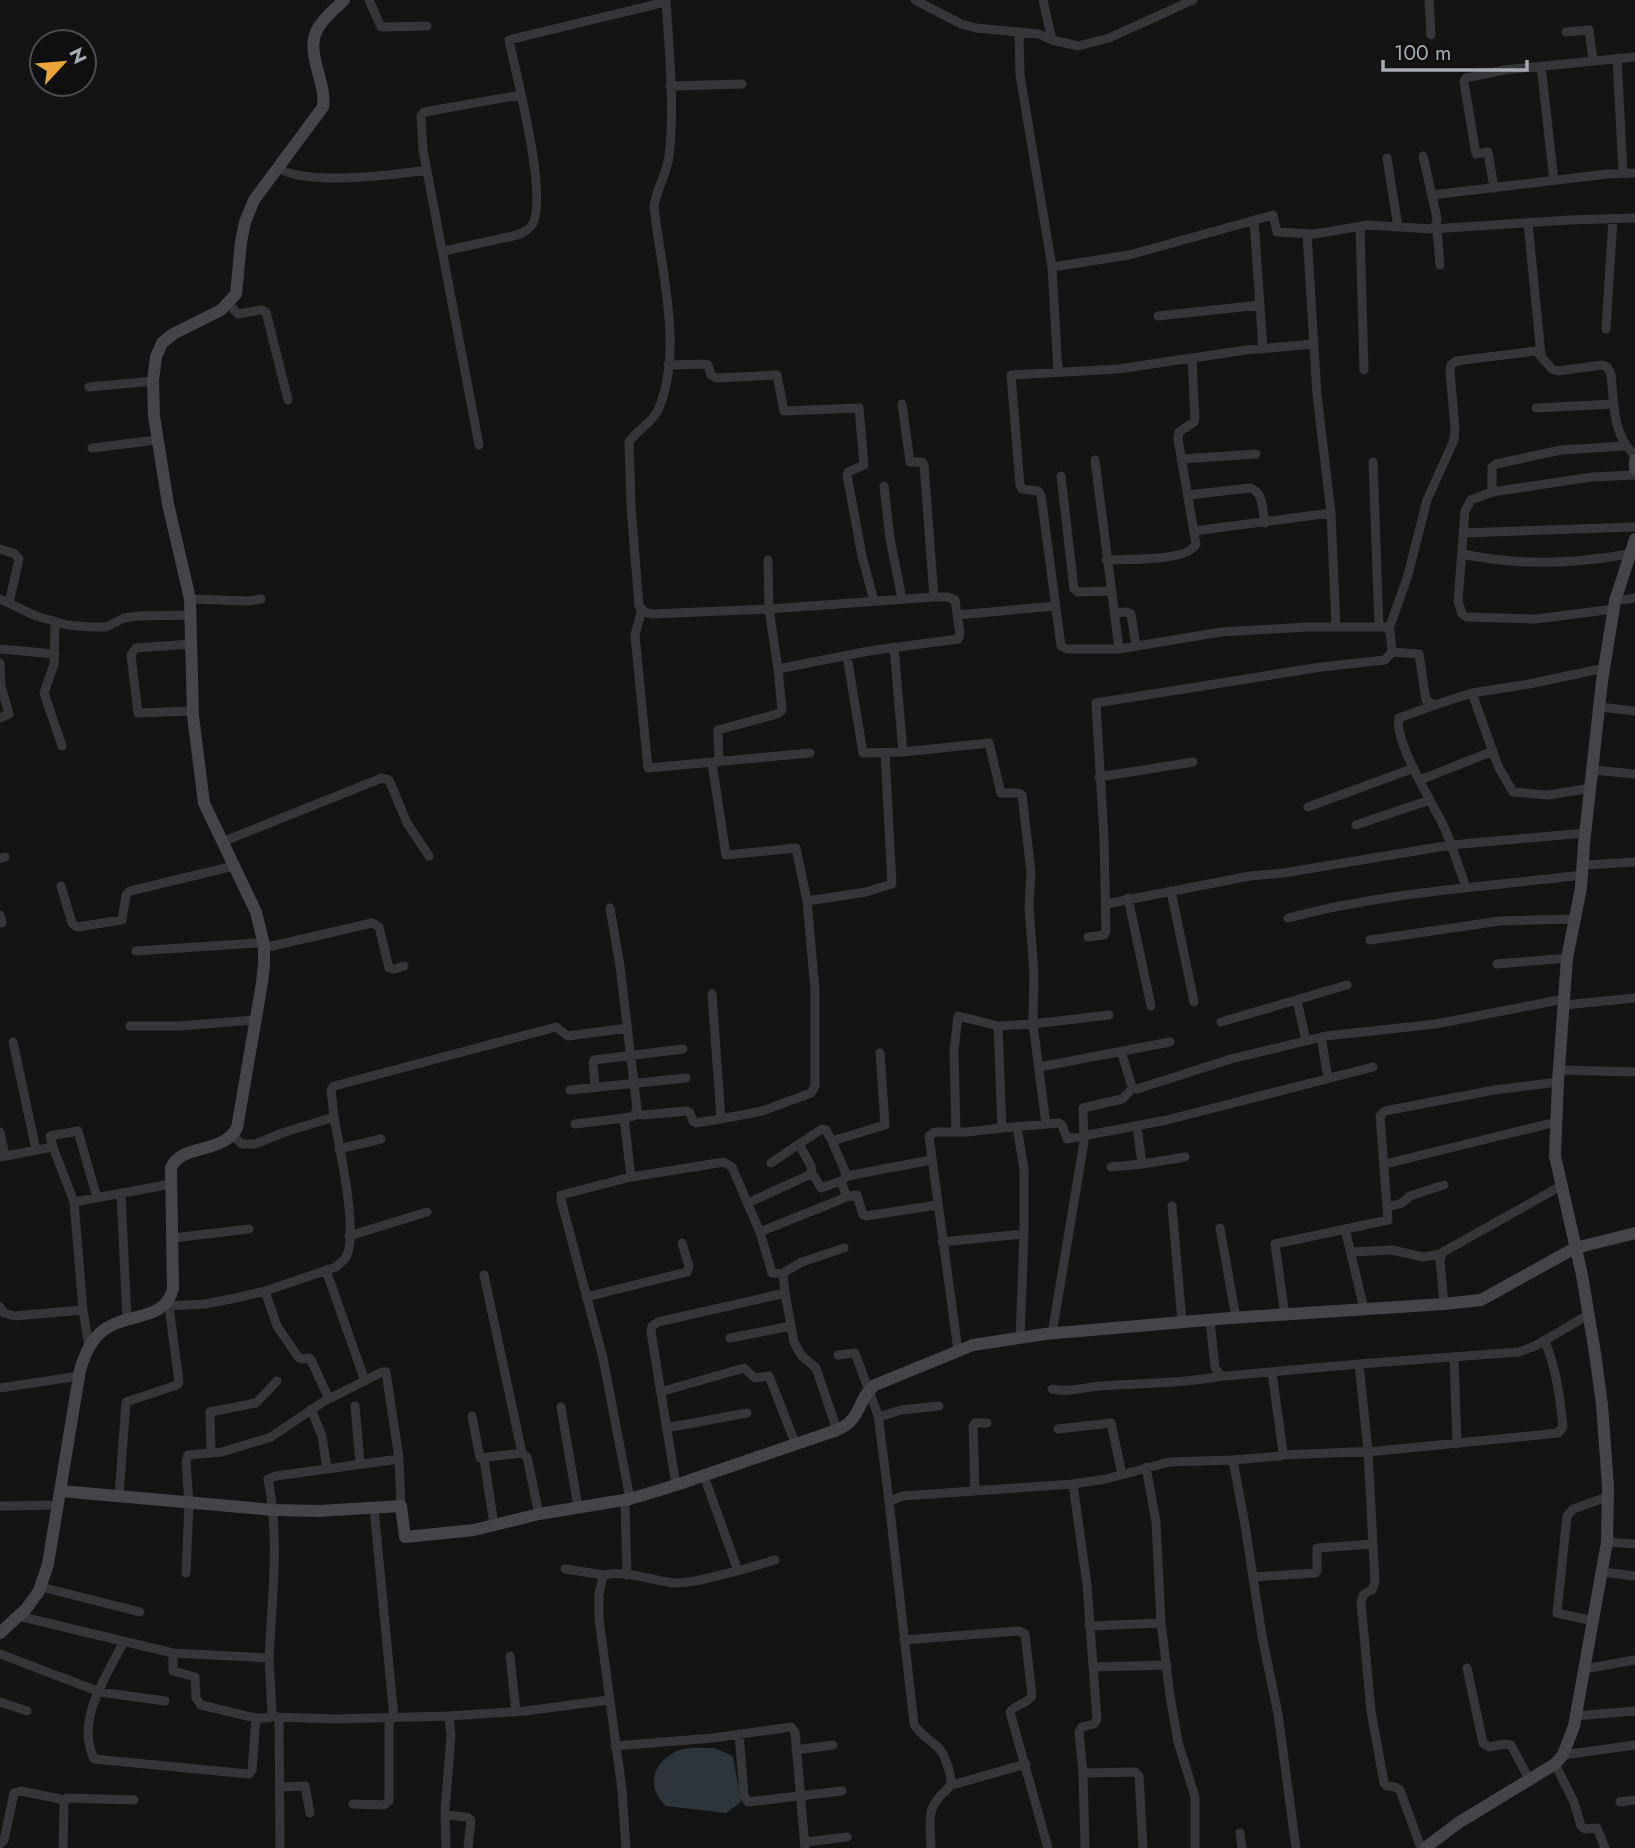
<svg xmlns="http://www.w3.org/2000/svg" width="1635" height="1848" viewBox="0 0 1635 1848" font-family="Jost,sans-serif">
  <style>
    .water { fill: #2c353b }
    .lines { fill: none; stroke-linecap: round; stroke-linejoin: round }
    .street { stroke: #35363a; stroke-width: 9 }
    .secondary { stroke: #43454a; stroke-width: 12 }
  </style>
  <rect width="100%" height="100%" fill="#141415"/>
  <path class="water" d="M 714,1748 L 733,1756 L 741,1802 L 726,1813 L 666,1806 C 646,1787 652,1764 675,1752 C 686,1746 702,1748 714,1748 Z"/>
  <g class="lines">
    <path class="street" d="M 369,0 L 381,27 L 427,26
      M 666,0 C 669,51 675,105 669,156 C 667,174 656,189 654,207 C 661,269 684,351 658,410 C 651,424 637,430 629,442 L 631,507 L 639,606 L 645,612 L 652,614 L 769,609 L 934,597
      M 915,0 L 961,24 L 976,28 L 1039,34 L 1052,40 L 1078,46 L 1109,38 L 1193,0
      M 1043,0 L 1052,40
      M 1429,0 L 1431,35
      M 1019,32 L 1020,75 L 1052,267 L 1058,372
      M 1566,32 L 1589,30 L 1593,60
      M 1617,58 L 1623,173
      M 1541,66 L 1554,181
      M 670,86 L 742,84
      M 1387,158 L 1398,227
      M 278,168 C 307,186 392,175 427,170
      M 1494,188 L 1488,152 L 1476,154 L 1464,82 L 1466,78 L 1504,70 L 1635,57
      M 1432,195 L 1607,174 L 1635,173
      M 1254,220 L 1263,349
      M 1528,223 L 1541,355
      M 1360,226 L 1364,370
      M 1432,229 L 1569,220 L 1635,218
      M 1437,229 L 1440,265
      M 1307,234 L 1317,395 L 1331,513 L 1336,627
      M 444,251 L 513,236 C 520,234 527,232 532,225 C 549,199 516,74 509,40 L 666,2
      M 1052,267 L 1129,255 L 1273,215 L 1277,232 L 1314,234 L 1368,225 L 1432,229 L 1436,225 L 1437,218 L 1423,156
      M 229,304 L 238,314 L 261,310 L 266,312 L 288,400
      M 1158,316 L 1260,305
      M 1606,329 L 1613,219
      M 1314,344 L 1246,350 L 1118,369 L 1011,375 L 1020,485 L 1022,489 L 1038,491 L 1041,495 L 1061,646 L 1067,649 L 1119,649 L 1221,632 L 1307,627 L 1385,627 L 1390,631 L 1392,652 L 1419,654 L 1426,700 L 1435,705 L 1472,693 L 1529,684 L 1605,668
      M 668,365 L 705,364 L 708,365 L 711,375 L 716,378 L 777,375 L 784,411 L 859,408 L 864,465 L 848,472 L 847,475 L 862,556 L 874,601
      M 89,387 L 153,381
      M 1536,408 L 1614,404
      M 479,445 L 423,150 L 421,116 L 424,112 L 520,95
      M 92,448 L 157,440
      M 1181,459 L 1256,454
      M 1095,460 L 1119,649
      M 1373,462 L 1379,627
      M 1061,476 L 1074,589 L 1078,592 L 1111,591
      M 884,486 L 890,539 L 902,599
      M 1492,492 L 1492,467 L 1496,464 L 1561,450 L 1625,446
      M 1188,495 L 1250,488 C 1264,492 1262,510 1265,523
      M 1194,531 L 1331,513
      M 1463,533 L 1635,527
      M 0,549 L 15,554 L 19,559 L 9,603
      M 1462,554 C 1522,566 1569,564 1630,554
      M 768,560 L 769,609 L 778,669 L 869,651 L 958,639 L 960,634 L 955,600 L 948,597 L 934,597 L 924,465 L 922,462 L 910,462 L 902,404
      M 1106,560 C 1125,559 1188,562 1196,544 L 1178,439 L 1179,432 L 1194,422 L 1195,418 L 1192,359
      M 0,599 L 36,616 L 67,625 L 91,627 L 106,627 L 124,618 L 139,616 L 192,615
      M 190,599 L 248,601 L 261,599
      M 1615,601 L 1635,598
      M 642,609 L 635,635 L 648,768 L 810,753
      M 1614,609 L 1536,619 L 1466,617 L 1462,614 L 1458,601 L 1465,511 L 1471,500 L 1492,492 L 1592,477 L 1635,475
      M 1114,613 L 1126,612 L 1131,614 L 1136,646
      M 957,615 L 1055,606
      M 55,622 L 54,664 L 44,693 L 62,746
      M 1389,629 L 1408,575 L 1427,500 L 1454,440 L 1455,428 L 1450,372 L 1451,365 L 1456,361 L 1536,351 L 1552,369 L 1558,371 L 1602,365 L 1607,367 L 1611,374 C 1614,402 1612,435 1635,455
      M 191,644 L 136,648 L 131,655 L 138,713 L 193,711
      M 894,647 L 903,752
      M 0,649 L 55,654
      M 847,656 L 863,753 L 903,752 L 989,743 L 1001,793 L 1019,793 L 1022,795 L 1031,872 L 1029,907 L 1034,973 L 1033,1024 L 998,1026 L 958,1016 L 954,1050 L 956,1132
      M 0,663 L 1,686 L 9,714 L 0,718
      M 1472,693 L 1498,766 L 1513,792 L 1548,795 L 1591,788
      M 1435,705 L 1399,718 C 1393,741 1434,805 1445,829 C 1453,848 1459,868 1466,887
      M 1600,707 L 1635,711
      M 719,762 L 718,730 L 777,714 L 782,710 L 778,669
      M 712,763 L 726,855 L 796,848 L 807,901
      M 1593,770 L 1635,774
      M 1099,777 L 1193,762
      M 1420,780 L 1493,751
      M 1308,807 L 1414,768
      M 1356,825 L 1430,800
      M 222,842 L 382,778 L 389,780 L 407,823 L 429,856
      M 0,858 L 5,857
      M 1584,865 L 1635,862
      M 61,886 L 72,923 L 77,927 L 122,920 L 126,895 L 130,891 L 234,866
      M 1171,891 L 1194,1002
      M 1128,898 L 1151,1006
      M 1106,904 L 1250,876 L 1284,873 L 1451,845 L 1585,833
      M 610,908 L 620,966 L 637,1109 L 634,1116 L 624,1118 L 631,1177
      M 0,915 L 2,923
      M 1288,918 C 1384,892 1484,887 1582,875
      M 1088,937 L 1104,935 L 1106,931 L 1104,838 L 1096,703 L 1321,667 L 1385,660 L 1392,652
      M 1370,940 L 1500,921 L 1575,919
      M 136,951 L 257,943 L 272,946 L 372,923 L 379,927 L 389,968 L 394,969 L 404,966
      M 1497,964 L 1567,958
      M 712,994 L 721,1119 L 762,1111 L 811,1093 L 815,1086 L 815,990 L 807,901 L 866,892 L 892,884 L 885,753
      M 1297,1000 L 1306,1041
      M 1564,1005 L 1635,998
      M 1221,1022 L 1347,985
      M 130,1026 L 179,1026 L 255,1020
      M 998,1026 L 1002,1128 L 1059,1123 L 1062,1125 L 1067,1139 L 1167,1120 L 1373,1067
      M 1321,1037 L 1328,1078
      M 13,1042 L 36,1150
      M 1121,1051 L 1132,1087 L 1137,1089 L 1231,1059 L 1326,1036 L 1436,1024 L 1564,999
      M 1039,1067 L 1170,1042
      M 1559,1070 L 1635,1072
      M 595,1087 L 593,1063 L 594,1060 L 683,1049
      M 570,1090 L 686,1078
      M 636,1114 L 643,1115 L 687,1111 L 690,1113 L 693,1121 L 696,1123 L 721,1119
      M 575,1124 L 624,1118
      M 1046,1124 L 1033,1024 L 1109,1015
      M 1137,1126 L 1142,1164 L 1185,1157
      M 0,1132 L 5,1156
      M 233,1136 L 242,1144 L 255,1144 L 282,1133 L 334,1117 L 331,1090 L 334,1086 L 556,1027 L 568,1036 L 627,1028
      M 832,1141 L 847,1176
      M 799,1144 L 822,1129 L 826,1130 L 832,1141 L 885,1125 L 880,1053
      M 53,1147 L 50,1136 L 78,1131 L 97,1198
      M 339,1149 L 381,1139
      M 0,1157 L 53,1147 L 74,1202 L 83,1310 L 89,1347
      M 771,1163 L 799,1144 L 811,1166 L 812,1175
      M 1385,1164 L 1556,1122
      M 1111,1167 L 1142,1164
      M 121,1193 L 127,1320
      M 845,1197 L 857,1195 L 863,1215 L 866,1216 L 937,1205
      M 74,1202 L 171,1184
      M 748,1203 L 809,1175 L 814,1176 L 821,1188 L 841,1181
      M 1172,1206 L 1182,1322
      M 1388,1207 L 1402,1203 L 1410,1196 L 1444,1185
      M 1220,1228 L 1236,1318
      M 1345,1229 L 1364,1309
      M 760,1232 L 772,1273 L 783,1274 L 785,1293
      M 349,1236 L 427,1212
      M 173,1238 L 249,1229
      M 942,1242 L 1024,1234 L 1024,1169 L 1017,1127
      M 1352,1252 L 1392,1250 L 1423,1257 L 1441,1254
      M 326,1270 L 365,1381
      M 783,1273 L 802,1262 L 844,1248
      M 484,1275 L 522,1453
      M 265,1291 L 277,1326 L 298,1357 L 302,1359 L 309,1358 L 311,1360 L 329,1399
      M 586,1297 L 687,1272 L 689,1266 L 682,1243
      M 1444,1304 L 1440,1260 L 1443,1252 L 1561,1186
      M 166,1306 L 205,1304 L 236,1298 L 265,1291 L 336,1267 C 340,1263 345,1260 347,1255 C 358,1229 339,1147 334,1117
      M 0,1307 L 4,1313 L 15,1316 L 83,1310
      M 1285,1316 L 1275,1244 L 1388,1220 L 1380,1116 L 1385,1111 L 1494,1090 L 1558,1082
      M 1210,1320 L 1215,1368 L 1221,1376 L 1226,1376 L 1359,1364 L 1519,1352 L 1535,1346 L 1588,1315
      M 1052,1334 L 1084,1142 L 1083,1108 L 1122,1099 L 1133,1088
      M 730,1338 L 791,1326
      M 1020,1338 L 1024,1234
      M 958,1351 L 929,1136 L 935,1132 L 967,1132 L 1002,1128
      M 838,1355 L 855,1353 L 878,1415 L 889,1501 L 903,1496 L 1073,1484 L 1106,1479 L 1169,1462 L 1233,1460 L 1280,1456 L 1283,1452 L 1272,1372
      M 1454,1358 L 1457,1444
      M 1359,1364 L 1368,1451 L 1375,1582 L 1372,1590 L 1364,1594 L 1361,1602 L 1371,1711 L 1384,1783 L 1387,1786 L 1395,1787 L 1400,1790 L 1421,1848
      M 0,1388 L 79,1376
      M 1052,1389 C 1069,1393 1084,1387 1101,1386 C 1140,1383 1181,1384 1221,1376
      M 660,1392 L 744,1368 L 755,1378 L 769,1376 L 796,1445
      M 355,1406 L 360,1463
      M 561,1407 L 578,1507
      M 311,1409 L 322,1436 L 327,1469
      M 472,1416 L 480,1458 L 522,1453 L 527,1457 L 539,1514
      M 879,1417 L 901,1410 L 939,1406
      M 666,1428 L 747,1413
      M 1058,1429 L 1111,1423 L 1122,1474
      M 211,1453 L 210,1412 L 256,1403 L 277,1381
      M 1282,1455 L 1378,1451 L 1558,1433 L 1563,1427 C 1560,1396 1556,1369 1545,1341
      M 399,1459 L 401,1506
      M 484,1459 L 494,1525
      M 1233,1460 L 1245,1525 L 1262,1636 L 1278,1714 L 1296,1848
      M 1146,1467 L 1156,1522 L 1161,1623 L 1170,1696 L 1178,1742 L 1195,1797 L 1195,1848
      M 704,1476 L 738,1571 L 775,1560
      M 1073,1484 L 1087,1585 L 1097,1719 L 1094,1724 L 1082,1727 L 1079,1732 L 1083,1773 L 1135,1772 L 1139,1776 L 1143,1848
      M 676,1485 L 651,1332 L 652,1326 L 658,1322 L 785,1293 L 794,1342 L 801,1355 L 816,1368 L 837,1430
      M 975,1490 L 973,1426 L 975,1423 L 987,1423
      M 119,1496 L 126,1402 L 177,1385 L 179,1382 L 169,1306
      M 630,1499 L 603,1358 L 561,1200 L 561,1195 L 631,1177 L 724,1162 L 732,1167 L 759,1230 L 762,1231 L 842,1199 L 846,1195 L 841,1181 L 847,1176 L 931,1160
      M 625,1500 L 627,1575
      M 889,1501 L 914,1724 C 921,1738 938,1742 944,1756 C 961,1798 943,1782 932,1809 C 928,1821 931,1836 931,1848
      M 0,1506 L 58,1505
      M 374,1508 L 394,1718
      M 1607,1542 L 1635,1544
      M 565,1569 L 604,1575
      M 1602,1572 L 1635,1576
      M 186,1573 L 189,1503 L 186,1462 L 188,1455 L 222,1452 L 271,1437 L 323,1402 L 382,1372 L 386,1372 L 399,1459 L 276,1476 L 268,1479 C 280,1538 272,1598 269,1658
      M 1253,1577 L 1315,1573 L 1317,1571 L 1317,1548 L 1373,1544
      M 41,1587 L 140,1612
      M 18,1616 L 173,1653 L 269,1658 L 272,1712 L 275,1717 L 335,1719 L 449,1716 L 451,1736 L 445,1810 L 446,1848
      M 1593,1621 L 1557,1613 L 1567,1516 L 1573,1509 L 1607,1497
      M 1089,1626 L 1161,1623
      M 904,1640 L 1019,1631 L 1025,1634 L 1032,1696 C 1026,1705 1015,1704 1010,1712 L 1048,1848
      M 124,1641 C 107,1676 75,1719 94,1759 L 249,1774 L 252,1770 L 256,1718
      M 173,1653 L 173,1671 L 195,1677 L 196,1698 L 201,1705 L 256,1718 L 269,1718 L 273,1715
      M 0,1654 L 100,1692 L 165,1701
      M 510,1656 L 516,1712
      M 1093,1667 L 1167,1665
      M 1467,1668 L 1483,1743 L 1489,1747 L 1505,1744 L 1511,1745 L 1529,1779
      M 1584,1669 L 1635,1660
      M 0,1702 L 27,1711
      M 449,1716 L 525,1711 L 609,1700
      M 1575,1716 L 1635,1711
      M 279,1717 L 280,1848
      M 739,1734 L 744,1795 L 748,1802 L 842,1791
      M 615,1746 L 713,1738 L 791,1727 L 795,1732 L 805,1848
      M 796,1750 L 833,1745
      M 1563,1755 L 1635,1745
      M 1555,1764 L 1574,1802 L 1581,1826 L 1585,1829 L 1597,1828 L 1605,1848
      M 1083,1773 L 1085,1848
      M 952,1785 L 1026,1764
      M 279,1787 L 305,1786 L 310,1813
      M 1620,1802 L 1635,1800
      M 353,1804 L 384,1805 L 389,1801 L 389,1718
      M 445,1815 L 467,1817 L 471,1820 L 468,1848
      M 1240,1833 L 1242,1848
      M 805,1842 L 847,1837
      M 0,1844 L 4,1840 L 14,1793 L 21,1791 L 65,1800
      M 63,1848 L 64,1803 L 67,1798 L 134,1800
      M 626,1848 L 622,1790 L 599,1619 L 599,1594 L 603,1576 C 618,1568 655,1581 673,1583 C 694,1584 717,1575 738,1571"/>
    <path class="secondary" d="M 1635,460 L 1635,469
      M 61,1491 L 274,1510 L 319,1511 L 401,1506 L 405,1537 L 474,1530 L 539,1514 L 630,1499 L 676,1485 L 837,1430 C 863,1419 856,1400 875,1385 L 973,1345 L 1045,1334 L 1230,1318 L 1444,1304 L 1481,1300 L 1575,1248 L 1635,1233
      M 0,1633 L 26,1609 L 39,1591 L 48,1564 L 80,1370 C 85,1354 91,1339 105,1329 C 129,1312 164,1322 173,1289 L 171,1168 C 181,1143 222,1155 237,1128 L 262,983 L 264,964 L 264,945 L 256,912 L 204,803 L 193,716 L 190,599 L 168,504 L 154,416 L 153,381 L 156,357 L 162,343 L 173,334 L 221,310 L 236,294 L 241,242 L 245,222 L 254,200 L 323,107 C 327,82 305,54 317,30 C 323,18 335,9 344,0
      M 1425,1848 L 1458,1823 L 1555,1764 L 1563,1755 L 1574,1726 L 1607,1542 L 1608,1486 L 1602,1405 L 1595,1353 L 1582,1275 L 1555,1156 L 1558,1082 L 1567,958 L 1581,888 L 1584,844 L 1602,681 L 1615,601 L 1635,539"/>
  </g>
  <g transform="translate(63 63) rotate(64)"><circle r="33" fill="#0f0f10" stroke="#4b4d52" stroke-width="2"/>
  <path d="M0-5L12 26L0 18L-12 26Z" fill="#eaa437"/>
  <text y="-10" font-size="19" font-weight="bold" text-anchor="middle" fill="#a6abb5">N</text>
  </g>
  <path d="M1383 60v10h144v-10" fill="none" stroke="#a6abb5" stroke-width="3.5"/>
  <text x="1394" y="60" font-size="21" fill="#a6abb5" stroke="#0f0f10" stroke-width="5" paint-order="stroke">100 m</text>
</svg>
